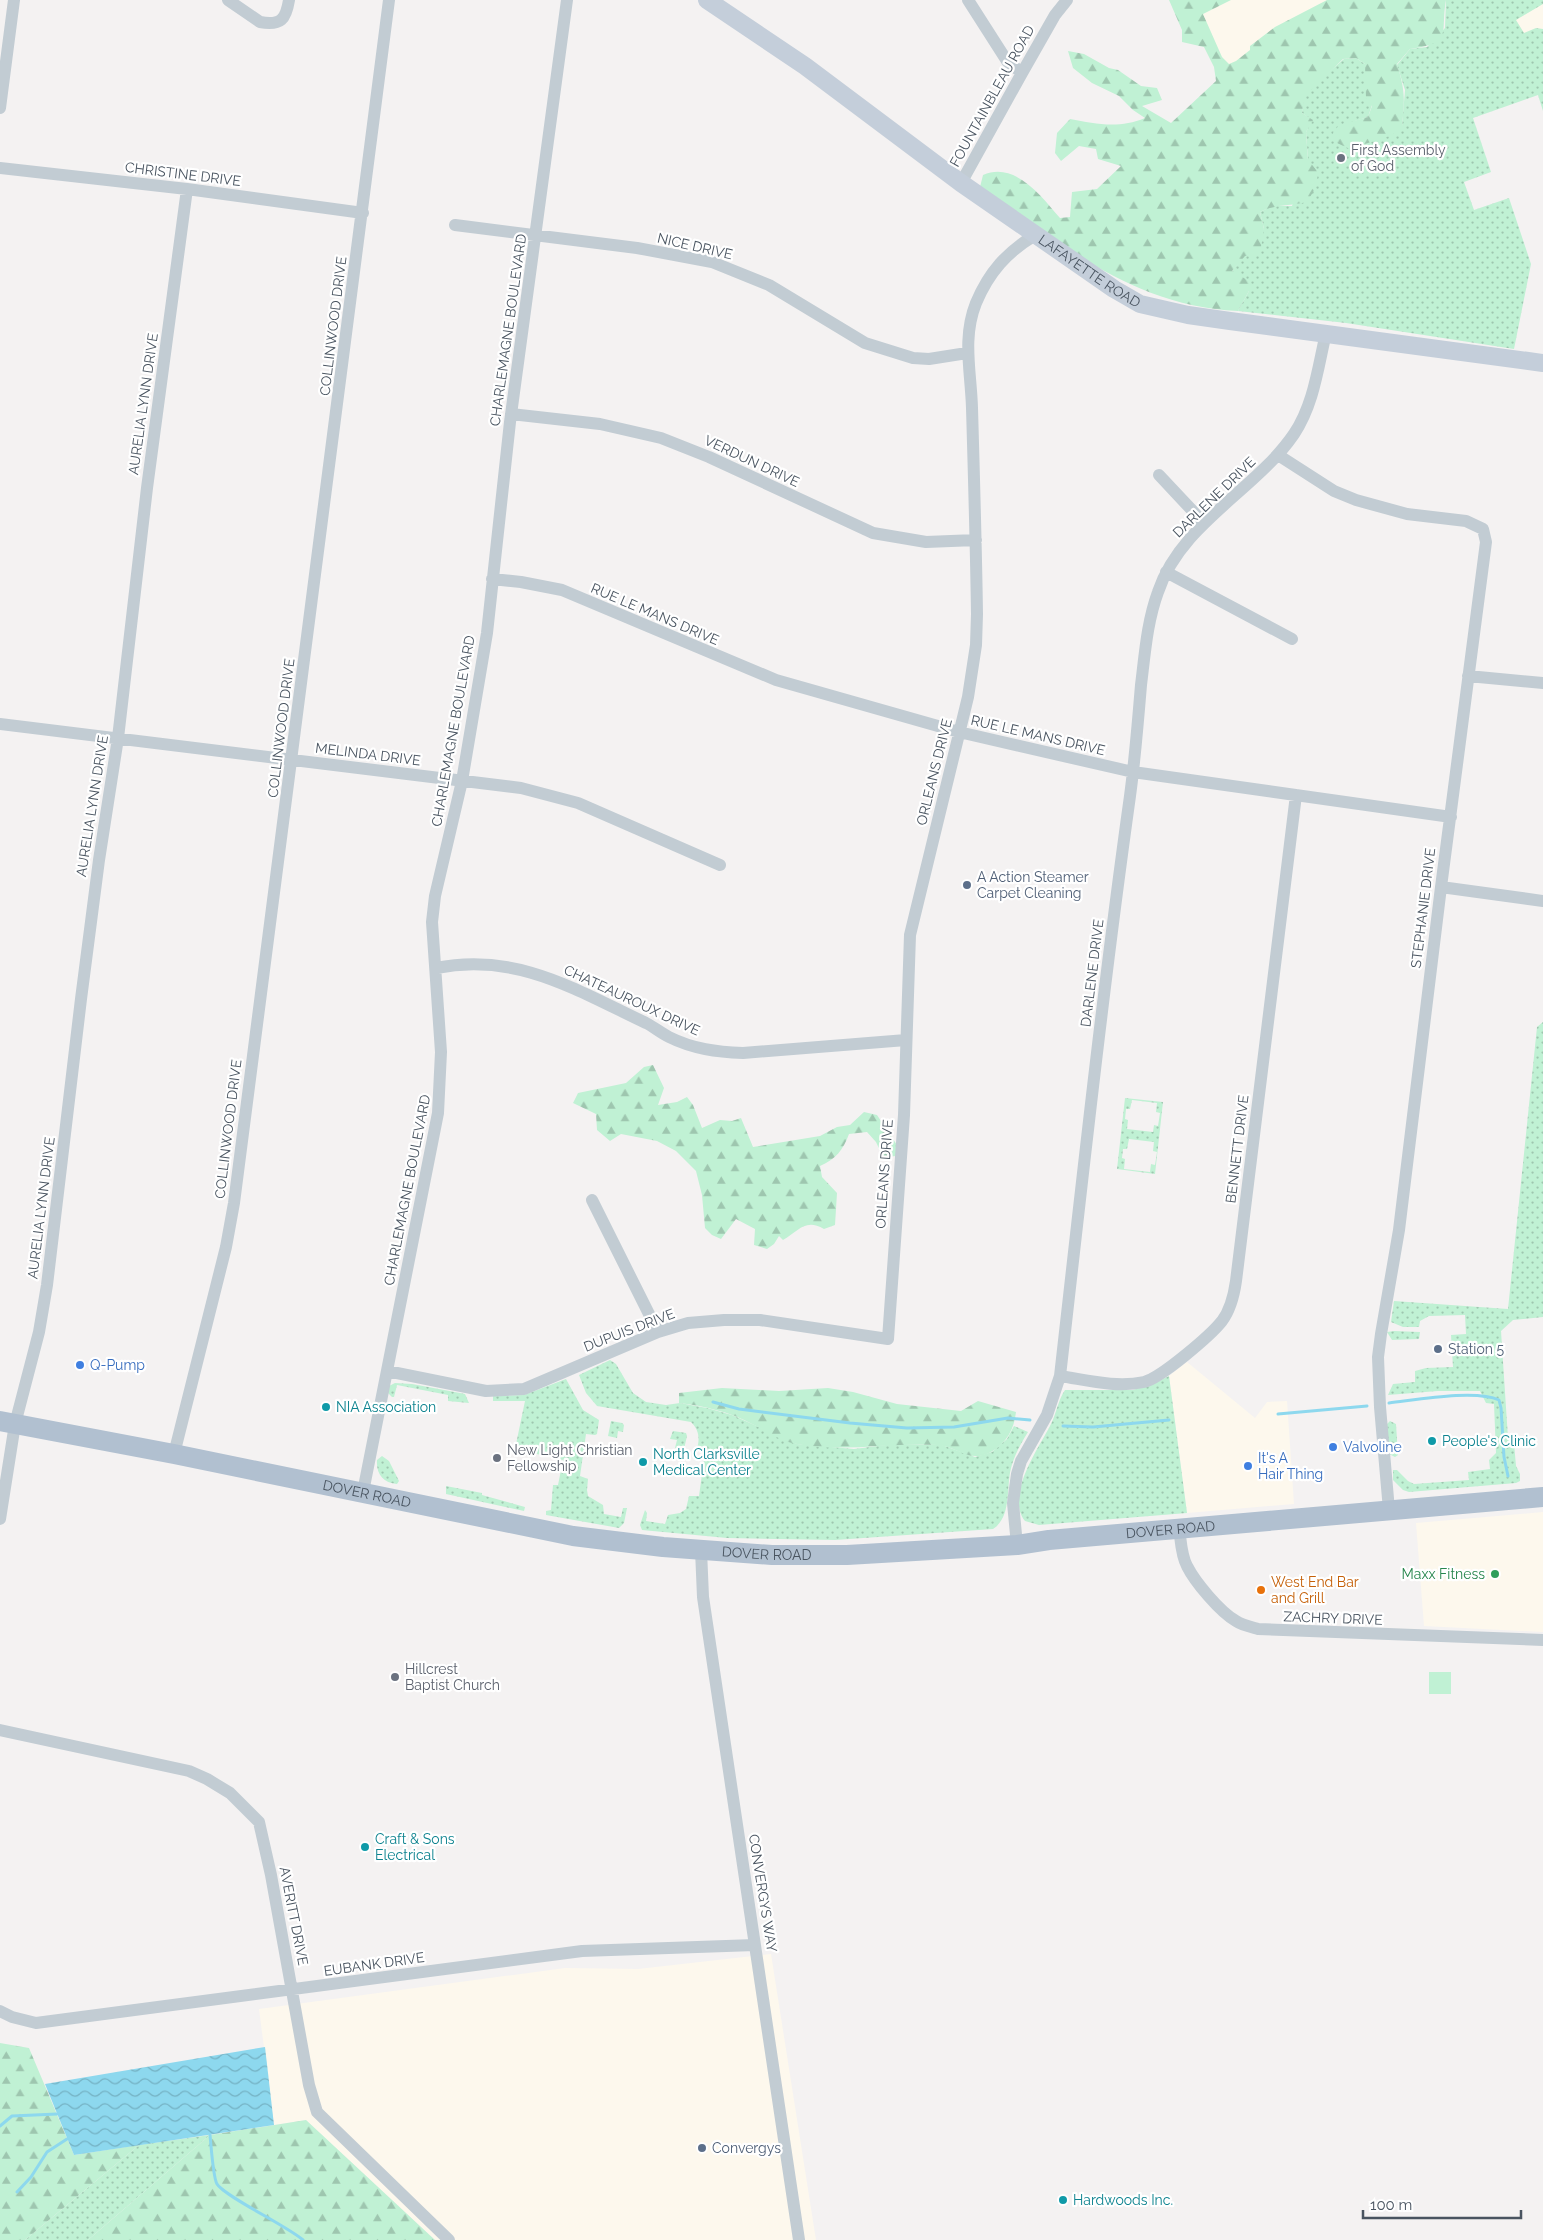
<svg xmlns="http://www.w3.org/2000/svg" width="1543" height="2240" viewBox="0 0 1543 2240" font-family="Raleway,sans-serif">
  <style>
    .commercial { fill: #fdf8ed }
    .grass { fill: url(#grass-dots); fill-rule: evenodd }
    .forest { fill: url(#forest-firs) }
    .green { fill: #c0f1d4 }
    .water { fill: url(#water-waves) }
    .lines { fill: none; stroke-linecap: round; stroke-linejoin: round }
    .stream { stroke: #8dd8ee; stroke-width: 3 }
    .street { stroke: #c2ccd3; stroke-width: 12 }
    .secondary { stroke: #c4ceda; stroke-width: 18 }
    .primary { stroke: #b1c0d0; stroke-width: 20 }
    .worship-dot { fill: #6b7280; stroke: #fff; stroke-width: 2 }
    .service-dot { fill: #5c6f8a; stroke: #fff; stroke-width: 2 }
    .shop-dot { fill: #3f7fe0; stroke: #fff; stroke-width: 2 }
    .culture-dot { fill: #0f9aa8; stroke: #fff; stroke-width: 2 }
    .leisure-dot { fill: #2e9e5b; stroke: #fff; stroke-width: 2 }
    .food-dot { fill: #e8710a; stroke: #fff; stroke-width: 2 }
    .labels { text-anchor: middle; stroke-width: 4.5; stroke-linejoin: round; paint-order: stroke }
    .street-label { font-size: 14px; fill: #495460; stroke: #fff }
    .worship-label { font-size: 14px; fill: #5b616d; stroke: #fff; text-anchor: start }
    .service-label { font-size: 14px; fill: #4e5e75; stroke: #fff; text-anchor: start }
    .shop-label { font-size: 14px; fill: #366cbe; stroke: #fff; text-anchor: start }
    .culture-label { font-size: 14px; fill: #0d838f; stroke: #fff; text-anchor: start }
    .leisure-label { font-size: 14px; fill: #27864d; stroke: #fff; text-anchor: end }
    .food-label { font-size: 14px; fill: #c56008; stroke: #fff; text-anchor: start }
  </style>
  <defs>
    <pattern id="grass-dots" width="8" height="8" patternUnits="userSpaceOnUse" patternTransform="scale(1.25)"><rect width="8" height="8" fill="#c0f1d4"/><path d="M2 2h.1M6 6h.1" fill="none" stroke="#9ec6af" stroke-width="1.8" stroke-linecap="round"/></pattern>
    <pattern id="forest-firs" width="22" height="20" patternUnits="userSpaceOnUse" patternTransform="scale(1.25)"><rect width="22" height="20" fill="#c0f1d4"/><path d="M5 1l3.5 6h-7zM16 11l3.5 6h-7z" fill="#9ec6af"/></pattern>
    <pattern id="water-waves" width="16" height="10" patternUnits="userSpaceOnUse" patternTransform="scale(1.25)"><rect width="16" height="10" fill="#8dd8ee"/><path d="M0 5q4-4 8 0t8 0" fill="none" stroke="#75b2c4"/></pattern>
  </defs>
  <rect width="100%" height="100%" fill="#f4f2f2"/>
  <path class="commercial" d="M 1213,0 L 1335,0 L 1222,77 L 1186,15 Z
    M 1543,0 L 1543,77 L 1514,19 Z
    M 1187,1362 L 1255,1418 L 1267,1402 L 1287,1401 L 1294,1504 L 1187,1513 L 1169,1376 Z
    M 1543,1512 L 1543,1632 L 1424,1626 L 1416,1523 Z
    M 771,1954 L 816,2240 L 435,2240 L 306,2120 L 274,2125 L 259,2009 L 565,1968 L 638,1969 Z"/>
  <path class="grass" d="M 1446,0 L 1543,0 L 1543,4 L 1516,20 L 1524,33 L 1536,28 L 1543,29 L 1543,111 L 1538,95 L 1473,118 L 1491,172 L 1464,182 L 1474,210 L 1509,198 L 1531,264 L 1514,349 L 1346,323 L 1238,311 L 1249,291 L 1232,271 L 1264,229 L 1260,212 L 1272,206 L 1292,206 L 1308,160 L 1306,132 L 1312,120 L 1302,113 L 1304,96 L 1315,84 L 1344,59 L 1356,58 L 1365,64 L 1372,105 L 1368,117 L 1355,121 L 1402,126 L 1405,90 L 1397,65 L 1410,49 L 1427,47 L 1445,28 Z
    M 1543,1022 L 1543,1317 L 1513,1320 L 1501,1331 L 1508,1438 L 1514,1443 L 1516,1466 L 1520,1474 L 1520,1481 L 1516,1483 L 1409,1492 L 1403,1490 L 1393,1480 L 1393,1470 L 1397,1470 L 1408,1481 L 1414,1484 L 1469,1480 L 1468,1472 L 1490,1469 L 1489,1460 L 1496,1453 L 1494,1404 L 1486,1403 L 1480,1391 L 1438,1391 L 1388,1395 L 1393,1384 L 1415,1382 L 1415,1371 L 1426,1368 L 1453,1367 L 1451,1335 L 1466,1334 L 1465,1315 L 1429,1316 L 1420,1321 L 1419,1327 L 1403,1327 L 1391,1322 L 1394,1301 L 1508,1309 L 1537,1027 Z
    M 1125,1098 L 1163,1102 L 1155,1174 L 1117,1169 ZM 1132,1100 L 1157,1103 L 1156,1112 L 1160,1113 L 1158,1126 L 1154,1125 L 1153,1132 L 1127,1129 L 1128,1120 L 1125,1119 L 1126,1109 L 1130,1109 ZM 1129,1139 L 1154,1142 L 1153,1151 L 1157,1152 L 1155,1165 L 1151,1164 L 1150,1172 L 1124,1169 L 1125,1159 L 1122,1158 L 1123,1149 L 1127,1149 Z
    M 1394,1331 L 1420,1332 L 1419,1339 L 1392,1340 L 1387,1332 Z
    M 610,1360 L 616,1364 L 633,1393 L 646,1402 L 666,1405 L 680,1403 L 707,1408 L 732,1415 L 797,1444 L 854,1449 L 894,1444 L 942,1445 L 975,1457 L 992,1452 L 1007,1439 L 1014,1426 L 1028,1432 C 1021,1443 1014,1456 1011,1468 C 1006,1487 1012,1517 993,1529 L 835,1540 L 727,1538 L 642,1530 L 640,1525 L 645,1510 L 647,1513 L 646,1521 L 665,1524 L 668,1515 L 680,1513 L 686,1509 L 689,1496 L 699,1496 L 705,1453 L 697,1449 C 700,1438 699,1430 691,1422 L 597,1406 L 586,1393 L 579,1375 Z
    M 1169,1376 L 1187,1513 L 1039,1525 L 1025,1521 C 1005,1496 1038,1449 1050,1426 C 1056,1415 1058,1400 1065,1390 L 1133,1390 L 1155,1383 Z
    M 566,1379 L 583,1410 L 599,1420 L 597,1434 L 595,1435 L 586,1434 L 580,1476 L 588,1479 L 587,1490 L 588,1496 L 603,1505 L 604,1514 L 621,1517 L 623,1508 L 627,1508 L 624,1523 L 619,1528 L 546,1515 L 546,1511 L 551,1510 L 553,1485 L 558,1485 L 563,1460 L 515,1449 L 525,1401 L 493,1401 L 493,1396 L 524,1395 Z
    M 395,1383 L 412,1384 L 460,1393 L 465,1394 L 469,1403 L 448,1401 L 448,1395 L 397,1385 L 394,1397 L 392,1397 L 388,1393 L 389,1386 Z
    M 611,1421 L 622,1423 L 624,1425 L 623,1432 L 618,1431 L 617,1438 L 608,1436 Z
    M 1390,1421 L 1396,1424 L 1398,1455 L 1395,1457 L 1389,1454 L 1387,1424 Z
    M 673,1431 L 686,1433 L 687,1436 L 684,1449 L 675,1448 L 677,1440 L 670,1439 Z
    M 382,1456 L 389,1461 L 399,1481 L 397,1484 C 383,1483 376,1474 377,1460 Z
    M 446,1486 L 482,1493 L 482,1495 L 525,1507 L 524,1511 L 446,1494 Z
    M 210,2135 L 88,2240 L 25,2240 L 139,2145 Z"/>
  <path class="forest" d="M 1169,0 L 1231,0 L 1203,14 L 1222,57 L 1229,64 L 1236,61 L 1250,50 L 1250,46 L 1275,27 L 1327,0 L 1446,0 C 1440,33 1454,43 1410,49 L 1397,64 C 1405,90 1405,99 1402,126 L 1392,135 L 1350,149 L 1337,143 L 1333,133 L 1339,125 L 1368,117 L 1372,106 L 1366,98 L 1365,64 L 1356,58 L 1343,59 L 1305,96 L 1302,113 L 1313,120 L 1306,132 L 1308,160 L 1318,172 L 1316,187 L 1307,202 C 1290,206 1276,204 1260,212 L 1264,229 L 1260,253 L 1245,256 L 1232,271 L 1249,281 L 1249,291 L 1238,311 C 1133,306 1063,245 980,187 L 983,175 C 1015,161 1041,196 1060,218 L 1070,217 L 1072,192 L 1097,189 L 1121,166 L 1098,159 L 1096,149 L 1079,146 L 1061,161 L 1055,153 L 1057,133 L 1070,119 C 1096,124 1119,129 1145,118 L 1133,110 L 1119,96 L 1092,83 L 1073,68 L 1068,51 L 1084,54 L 1109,68 L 1118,70 L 1141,86 L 1157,88 L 1162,100 L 1142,106 L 1171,123 L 1216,81 L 1214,67 L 1204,47 L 1182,42 L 1182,30 Z
    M 653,1065 L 664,1088 L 658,1105 L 677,1102 L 687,1097 L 693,1105 L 702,1128 L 720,1120 L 732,1121 L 741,1118 L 753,1147 L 820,1136 L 837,1127 L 850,1125 L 864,1112 L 877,1115 L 897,1145 L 897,1156 L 883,1157 L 876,1142 L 867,1132 L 849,1134 C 843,1150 836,1159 820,1166 L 822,1177 L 837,1193 L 835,1225 L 824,1229 C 805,1218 799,1231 783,1240 L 779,1236 L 774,1244 L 767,1249 L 754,1245 L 755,1229 L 736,1219 L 721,1239 L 712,1235 L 705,1228 L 702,1195 L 696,1171 L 676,1151 L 657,1141 L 621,1134 L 610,1141 L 597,1130 L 596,1114 L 573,1103 L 578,1093 L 626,1083 L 644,1067 Z
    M 722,1388 L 779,1391 L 828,1388 L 853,1392 L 897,1404 L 961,1411 L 978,1401 L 1016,1412 C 1014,1429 1007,1443 991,1452 C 969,1464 957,1446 937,1445 C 890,1442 844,1453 797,1444 C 780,1441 767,1431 752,1424 C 730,1412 704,1406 679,1403 L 679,1393 Z
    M 0,2043 L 29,2048 L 74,2155 L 139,2145 L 25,2240 L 0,2240 Z
    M 306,2120 L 435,2240 L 88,2240 L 210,2135 Z"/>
  <path class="green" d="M 1429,1672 L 1451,1672 L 1451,1694 L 1429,1694 Z"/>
  <path class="water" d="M 265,2047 L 274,2125 L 74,2155 L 45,2084 Z"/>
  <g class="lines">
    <path class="stream" d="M 713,1402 L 739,1409 L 850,1423 L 907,1428 L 954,1427 L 1008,1418 L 1030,1420
      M 1389,1403 C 1416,1400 1475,1389 1499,1400 L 1501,1408 L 1504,1457 L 1508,1476
      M 1278,1414 L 1367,1406
      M 1063,1426 L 1093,1427 L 1169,1420
      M 0,2126 L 12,2116 L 57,2114
      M 210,2135 C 211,2144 213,2177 217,2184 C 224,2196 287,2226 303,2240
      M 17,2192 L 31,2177 L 47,2152 L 67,2139"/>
    <path class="street" d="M 228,0 L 260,22 C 281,26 286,19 289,0
      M 968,0 L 1007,61 L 1022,73
      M 0,108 L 14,0
      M 0,168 L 187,189 L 363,213
      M 961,183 L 1022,73 L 1055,15 L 1067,0
      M 455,225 L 637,248 L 712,262 L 769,285 L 865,343 L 913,358 L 929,359 L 967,353
      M 511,414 L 600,424 L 661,438 L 709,457 L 873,533 L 926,542 L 976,540
      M 1278,455 L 1334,491 L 1356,500 L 1407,514 L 1466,521 L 1483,529 L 1486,542 L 1441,887 L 1399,1230 L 1381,1334 L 1378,1357 L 1380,1407 L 1389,1510
      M 1159,475 L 1204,523
      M 1166,572 L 1292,639
      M 492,579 L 521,582 L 562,590 L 776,680 L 959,732 L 1133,772 L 1451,817
      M 1468,676 L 1543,683
      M 0,724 L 521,788 L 578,803 L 720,865
      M 1441,887 L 1543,901
      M 436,968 C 517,952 576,990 646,1023 C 654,1027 661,1033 669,1037 C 693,1049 717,1052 743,1053 L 906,1040
      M 592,1200 L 658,1332
      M 387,1371 L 486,1391 L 524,1389 L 658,1332 L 688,1323 L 724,1320 L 760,1320 L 888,1339 L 904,1115 L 910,935 L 968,697 L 976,645 L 977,614 C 976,545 974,477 972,408 C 971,372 962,338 976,303 C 989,272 1007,252 1035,235
      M 1060,1376 C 1087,1380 1116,1388 1144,1382 C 1161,1378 1211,1335 1222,1321 C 1231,1309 1234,1295 1236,1281 L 1296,795
      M 174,1454 L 226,1247 L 234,1203 L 389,0
      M 363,1492 L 438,1113 L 441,1052 L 432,922 L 435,896 L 462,781 L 487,633 L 510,422 L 567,0
      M 0,1519 L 15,1424 L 39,1332 L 47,1285 L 81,999 L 99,860 L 118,738 L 147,488 L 187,189
      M 1179,1528 C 1181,1541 1181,1555 1187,1566 C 1195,1582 1220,1612 1236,1621 C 1242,1625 1251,1627 1258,1629 L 1543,1640
      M 1017,1545 L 1013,1503 L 1017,1474 L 1021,1461 L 1047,1415 L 1060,1376 C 1082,1182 1103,989 1130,796 C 1135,759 1138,722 1141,685 C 1145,653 1147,622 1158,592 C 1181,523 1255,491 1294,434 C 1314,404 1318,367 1326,333
      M 701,1550 L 703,1597 L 799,2240
      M 0,1730 L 189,1771 L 207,1779 L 230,1793 L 259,1822 L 271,1875 L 309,2085 L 317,2112 L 449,2240
      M 0,2011 L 12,2017 L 36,2023 L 582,1951 L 755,1945"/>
    <path class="secondary" id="s1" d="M 707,0 L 805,66 L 961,183 L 1114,289 L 1140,304 L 1188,315 L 1230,321 L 1543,363"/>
    <path class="primary" id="s2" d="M 0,1421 L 174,1454 L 573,1536 L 663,1547 L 772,1555 L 847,1555 L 1017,1545 L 1049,1540 L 1543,1497"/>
  </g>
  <g class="worship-dot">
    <circle cx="1341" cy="158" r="5"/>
    <circle cx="497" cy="1458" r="5"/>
    <circle cx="395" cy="1677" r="5"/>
  </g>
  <g class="service-dot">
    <circle cx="967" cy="885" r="5"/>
    <circle cx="1438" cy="1349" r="5"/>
    <circle cx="702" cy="2148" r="5"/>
  </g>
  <g class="shop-dot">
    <circle cx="80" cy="1365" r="5"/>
    <circle cx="1333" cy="1447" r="5"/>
    <circle cx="1248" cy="1466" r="5"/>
  </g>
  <g class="culture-dot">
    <circle cx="326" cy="1407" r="5"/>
    <circle cx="1432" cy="1441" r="5"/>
    <circle cx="643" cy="1462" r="5"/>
    <circle cx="365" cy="1847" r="5"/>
    <circle cx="1063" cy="2200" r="5"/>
  </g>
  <circle class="leisure-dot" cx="1495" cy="1574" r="5"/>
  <circle class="food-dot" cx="1261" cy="1590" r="5"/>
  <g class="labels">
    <g class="street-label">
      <text transform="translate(992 96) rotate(-61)" y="5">FOUNTAINBLEAU ROAD</text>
      <text transform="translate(183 174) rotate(7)" y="5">CHRISTINE DRIVE</text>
      <text transform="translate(695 246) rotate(13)" y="5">NICE DRIVE</text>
      <text dy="5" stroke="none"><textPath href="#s1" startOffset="469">LAFAYETTE ROAD</textPath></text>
      <text transform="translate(333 326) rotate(-83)" y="5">COLLINWOOD DRIVE</text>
      <text transform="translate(508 330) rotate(-82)" y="5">CHARLEMAGNE BOULEVARD</text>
      <text transform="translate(143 404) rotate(-82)" y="5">AURELIA LYNN DRIVE</text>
      <text transform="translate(752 461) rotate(25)" y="5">VERDUN DRIVE</text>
      <text transform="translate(1214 497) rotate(-44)" y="5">DARLENE DRIVE</text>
      <text transform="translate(655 614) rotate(23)" y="5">RUE LE MANS DRIVE</text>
      <text transform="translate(281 728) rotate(-83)" y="5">COLLINWOOD DRIVE</text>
      <text transform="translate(453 731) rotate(-80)" y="5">CHARLEMAGNE BOULEVARD</text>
      <text transform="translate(1038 735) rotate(13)" y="5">RUE LE MANS DRIVE</text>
      <text transform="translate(368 754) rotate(7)" y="5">MELINDA DRIVE</text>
      <text transform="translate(934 772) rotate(-76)" y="5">ORLEANS DRIVE</text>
      <text transform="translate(92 806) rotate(-81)" y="5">AURELIA LYNN DRIVE</text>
      <text transform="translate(1423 908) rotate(-83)" y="5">STEPHANIE DRIVE</text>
      <text transform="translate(1092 973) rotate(-83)" y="5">DARLENE DRIVE</text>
      <text transform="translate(632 1000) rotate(25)" y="5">CHATEAUROUX DRIVE</text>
      <text transform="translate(228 1129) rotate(-83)" y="5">COLLINWOOD DRIVE</text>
      <text transform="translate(1237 1149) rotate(-83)" y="5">BENNETT DRIVE</text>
      <text transform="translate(884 1174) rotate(-86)" y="5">ORLEANS DRIVE</text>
      <text transform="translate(407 1190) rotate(-79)" y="5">CHARLEMAGNE BOULEVARD</text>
      <text transform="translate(41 1208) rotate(-83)" y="5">AURELIA LYNN DRIVE</text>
      <text transform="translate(629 1330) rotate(-21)" y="5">DUPUIS DRIVE</text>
      <text dy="5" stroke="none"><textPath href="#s2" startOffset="374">DOVER ROAD</textPath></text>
      <text dy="5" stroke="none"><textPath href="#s2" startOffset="1184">DOVER ROAD</textPath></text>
      <text dy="5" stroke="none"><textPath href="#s2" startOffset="779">DOVER ROAD</textPath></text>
      <text transform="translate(1333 1618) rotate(2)" y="5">ZACHRY DRIVE</text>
      <text transform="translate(763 1893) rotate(81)" y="5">CONVERGYS WAY</text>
      <text transform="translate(294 1916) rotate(79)" y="5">AVERITT DRIVE</text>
      <text transform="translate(374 1964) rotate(-8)" y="5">EUBANK DRIVE</text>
    </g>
    <g class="worship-label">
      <text x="1351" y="155">First Assembly<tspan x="1351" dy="16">of God</tspan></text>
      <text x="507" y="1455">New Light Christian<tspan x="507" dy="16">Fellowship</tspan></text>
      <text x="405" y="1674">Hillcrest<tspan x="405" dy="16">Baptist Church</tspan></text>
    </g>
    <g class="service-label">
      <text x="977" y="882">A Action Steamer<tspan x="977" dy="16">Carpet Cleaning</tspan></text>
      <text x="1448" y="1354">Station 5</text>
      <text x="712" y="2153">Convergys</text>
    </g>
    <g class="shop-label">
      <text x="90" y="1370">Q-Pump</text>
      <text x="1343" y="1452">Valvoline</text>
      <text x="1258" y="1463">It's A<tspan x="1258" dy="16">Hair Thing</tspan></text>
    </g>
    <g class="culture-label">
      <text x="336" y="1412">NIA Association</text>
      <text x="1442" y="1446">People's Clinic</text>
      <text x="653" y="1459">North Clarksville<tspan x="653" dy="16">Medical Center</tspan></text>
      <text x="375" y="1844">Craft &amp; Sons<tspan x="375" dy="16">Electrical</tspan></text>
      <text x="1073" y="2205">Hardwoods Inc.</text>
    </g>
    <g class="leisure-label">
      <text x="1485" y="1579">Maxx Fitness</text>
    </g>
    <g class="food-label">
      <text x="1271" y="1587">West End Bar<tspan x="1271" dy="16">and Grill</tspan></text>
    </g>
  </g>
  <path d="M1363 2210v8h158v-8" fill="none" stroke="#495460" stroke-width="2.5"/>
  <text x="1370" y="2210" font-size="15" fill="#495460" stroke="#ffffff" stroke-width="4" paint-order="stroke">100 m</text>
</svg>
